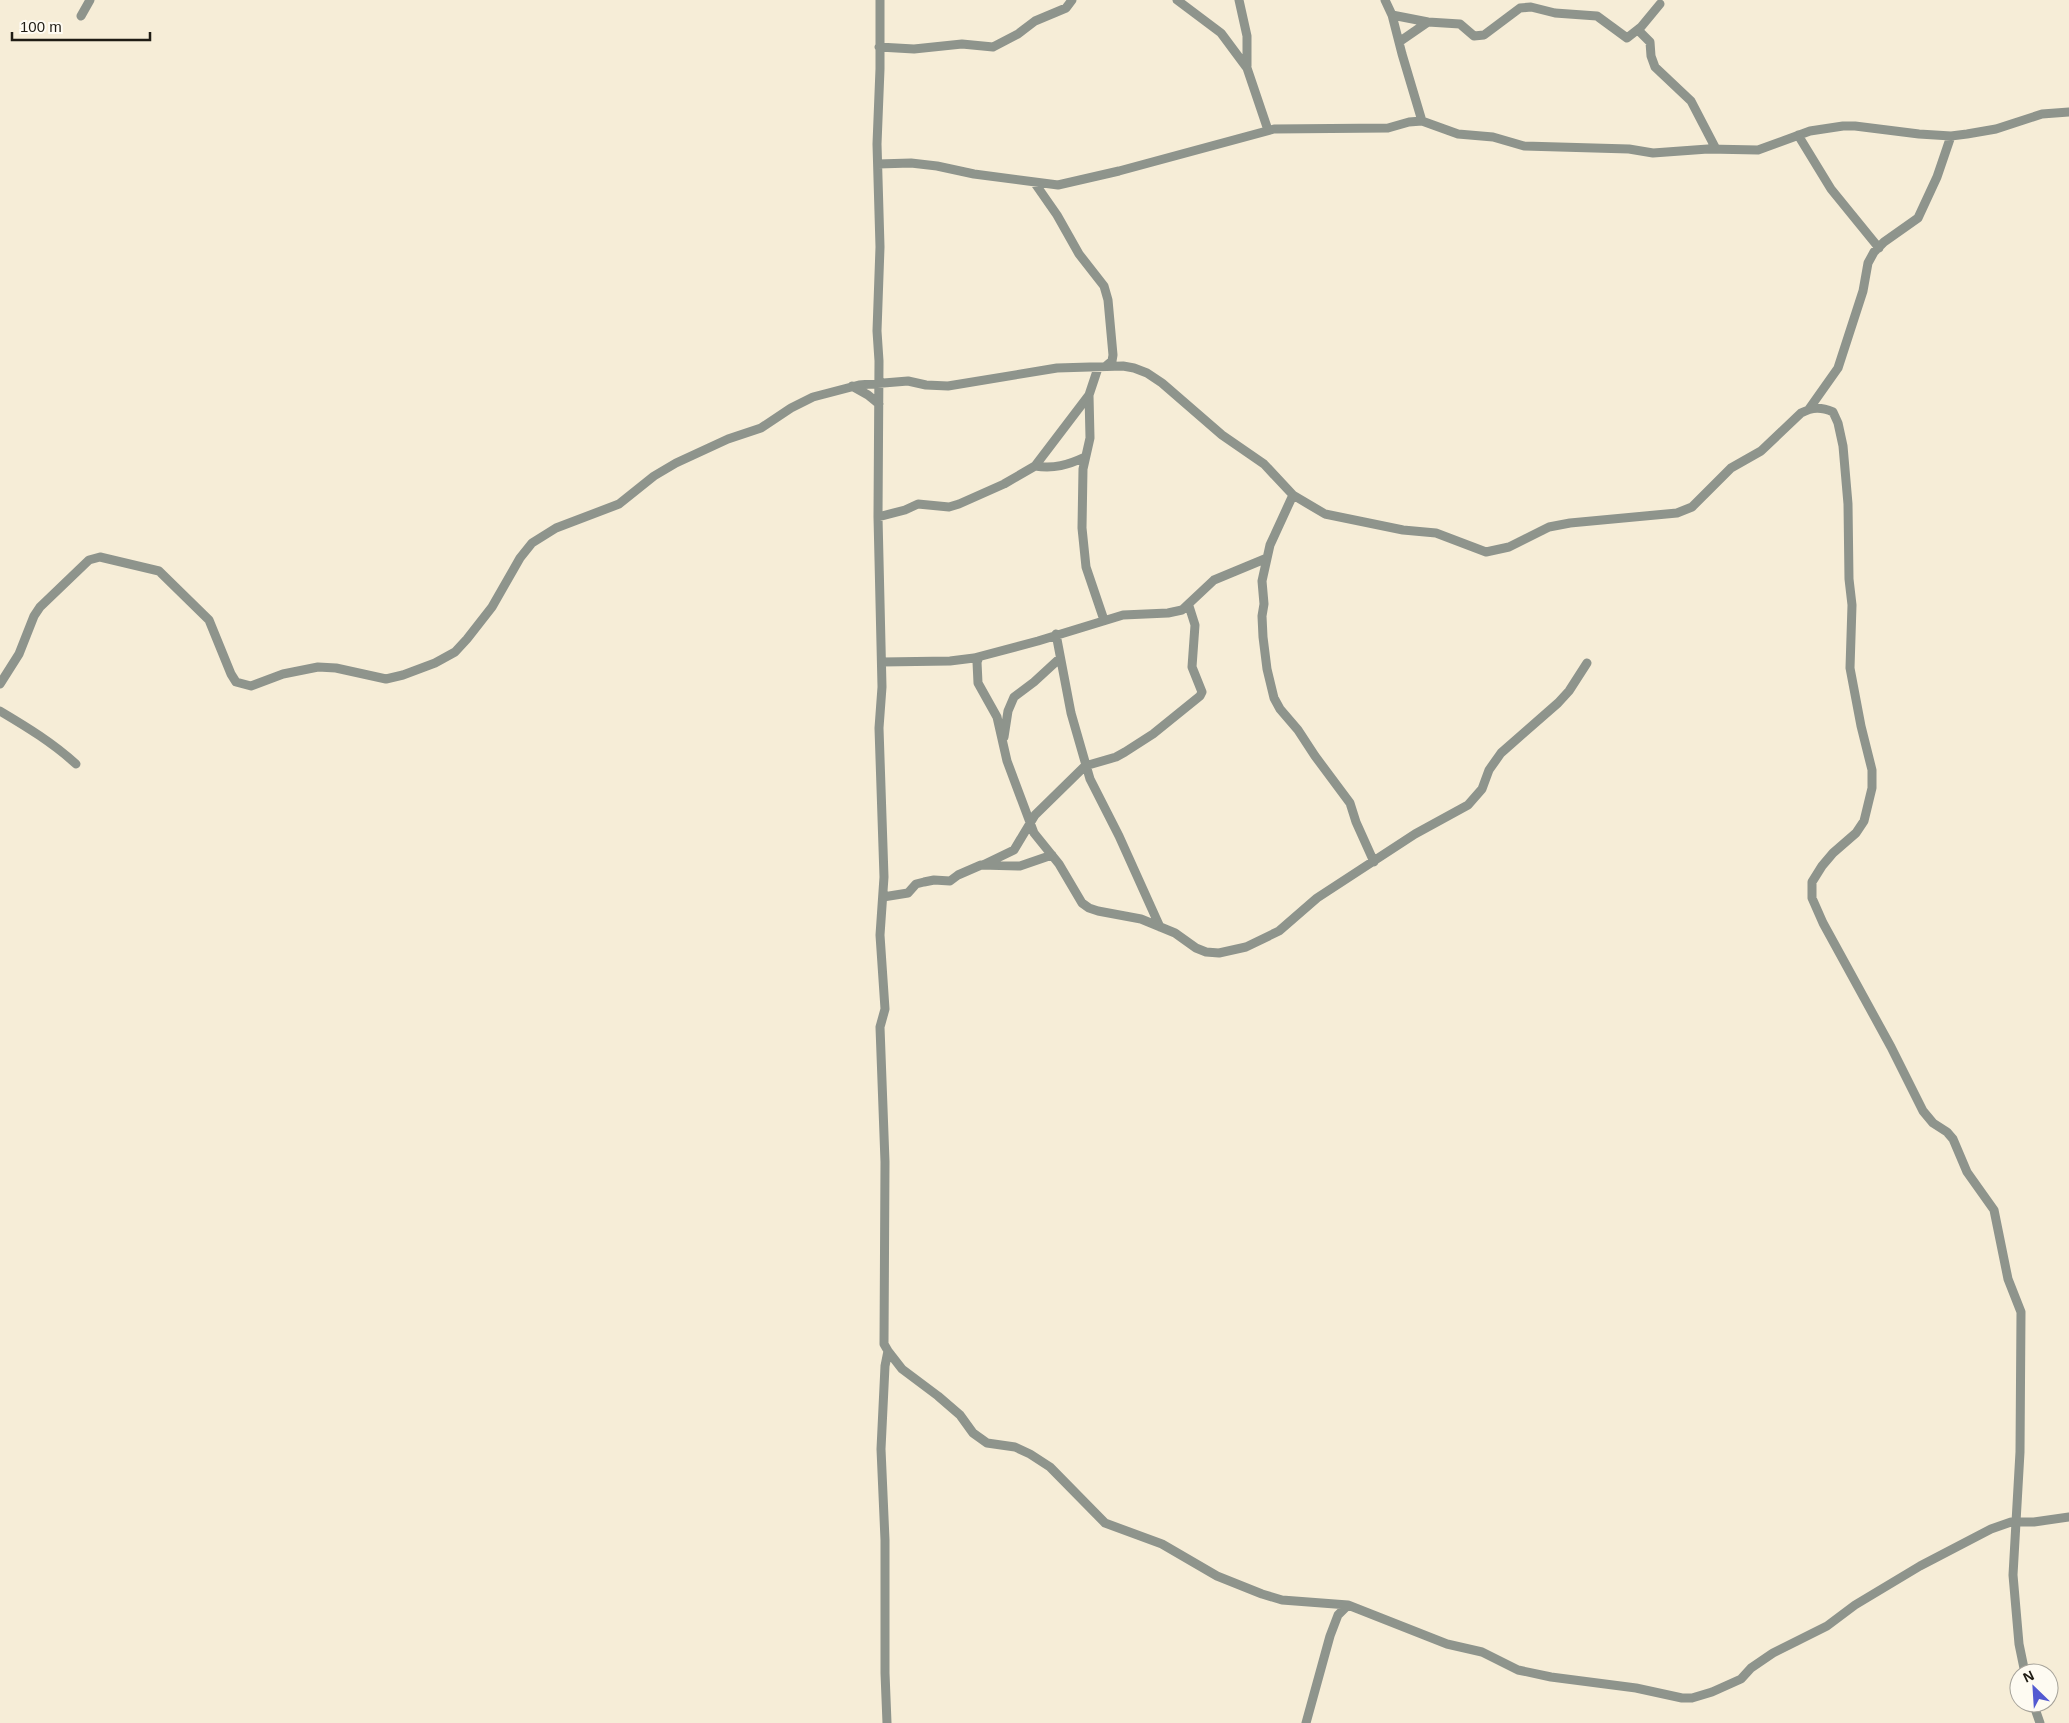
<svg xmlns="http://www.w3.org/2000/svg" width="2069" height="1723" viewBox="0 0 2069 1723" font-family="Arial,sans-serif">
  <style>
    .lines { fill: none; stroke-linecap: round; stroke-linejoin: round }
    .street { stroke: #8e948c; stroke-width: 9 }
  </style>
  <rect width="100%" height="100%" fill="#f6edd7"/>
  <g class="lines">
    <path class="street" d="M 880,0 L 880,69 L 877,144 L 880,247 L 877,331 L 879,361 L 878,517 L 882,687 L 879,728 L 884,877 L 880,935 L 885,1009 L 880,1027 L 885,1162 L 884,1344 L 888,1351 L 885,1366 L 881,1449 L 885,1540 L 885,1673 L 887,1723
      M 1177,0 L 1221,33 L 1247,68 L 1268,130
      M 1239,0 L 1247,36 L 1247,66
      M 1385,0 L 1392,15 L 1402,54 L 1422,121
      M 1392,15 L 1428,22 L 1460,24 L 1474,36 L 1484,35 L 1520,8 L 1531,7 L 1555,13 L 1597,16 L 1627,38 L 1641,27 L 1660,4
      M 81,16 L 90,0
      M 1638,30 L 1650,42 L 1651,56 L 1655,67 L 1691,101 L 1716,149
      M 1399,42 L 1428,22
      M 879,47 L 914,49 L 962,44 L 993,47 L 1018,34 L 1035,21 L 1066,8 L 1072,0
      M 1798,135 L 1831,189 L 1879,248
      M 878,164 L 911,163 L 937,166 L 974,174 L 1058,185 L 1119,171 L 1274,129 L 1388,128 L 1409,122 L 1422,121 L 1458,134 L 1493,137 L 1524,146 L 1629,149 L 1653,153 L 1708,149 L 1758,150 L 1810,131 L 1843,126 L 1855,126 L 1919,134 L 1951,136 L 1967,134 L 1996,129 L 2042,114 L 2069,112
      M 1034,182 L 1057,215 L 1079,254 L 1104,286 L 1108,300 L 1113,355 L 1112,361 L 1106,366
      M 1098,368 L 1089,395 L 1090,438 L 1083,469 L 1082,528 L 1086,567 L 1104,620
      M 852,386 L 868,395 L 879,404
      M 1809,409 L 1838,368 L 1863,291 L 1868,263 L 1874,252 L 1884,242 L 1918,218 L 1937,177 L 1951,136
      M 1035,466 C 1054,469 1068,465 1085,457
      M 1293,495 L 1270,545 L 1262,581 L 1264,604 L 1262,616 L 1263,637 L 1267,669 L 1274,698 L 1280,709 L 1298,730 L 1315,756 L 1350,803 L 1356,822 L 1374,862
      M 878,517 L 905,510 L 918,504 L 949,507 L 959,504 L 1004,484 L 1035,466 L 1089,395
      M 1056,634 L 1071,713 L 1090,779 L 1119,836 L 1160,927
      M 979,657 L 977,662 L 978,683 L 997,717 L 1007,761 L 1034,833 L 1059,864 L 1082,903 L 1089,908 L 1098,911 L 1141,919 L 1175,933 L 1196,948 L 1206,952 L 1219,953 L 1246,947 L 1279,931 L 1317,898 L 1415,834 L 1468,805 L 1482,789 L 1489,770 L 1501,753 L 1558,703 L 1569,691 L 1587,663
      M 882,662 L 950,661 L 974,658 L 1038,641 L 1123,615 L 1168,613 L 1182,610 L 1214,580 L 1267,558
      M 0,684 L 19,654 L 34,616 L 40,607 L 89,560 L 100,557 L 159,571 L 209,620 L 231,674 L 236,682 L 251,686 L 283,674 L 318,667 L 336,668 L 386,679 L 403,675 L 435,663 L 455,652 L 467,639 L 492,607 L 520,558 L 532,543 L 556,528 L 619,504 L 654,476 L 676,463 L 728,439 L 761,428 L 791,408 L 813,397 L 859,385 L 908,381 L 926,385 L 948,386 L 1057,368 L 1123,366 L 1134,368 L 1147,373 L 1162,383 L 1222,435 L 1264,464 L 1293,495 L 1325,514 L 1403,530 L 1436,533 L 1486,552 L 1509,547 L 1549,527 L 1570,523 L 1677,513 L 1692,507 L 1731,468 L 1761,451 L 1801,413 C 1813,407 1821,407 1833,412 L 1838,423 L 1843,446 L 1848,504 L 1849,579 L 1852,605 L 1850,668 L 1861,726 L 1872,770 L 1872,788 L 1864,821 L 1856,833 L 1833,853 L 1822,866 L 1812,882 L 1812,898 L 1823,923 L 1891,1047 L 1923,1111 L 1933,1123 L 1947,1132 L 1953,1139 L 1967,1172 L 1994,1210 L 2008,1279 L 2021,1312 L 2020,1452 L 2013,1575 L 2019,1644 L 2025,1673
      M 0,711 C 27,727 53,743 76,764
      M 1004,737 L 1008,711 L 1014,697 L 1034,682 L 1059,659
      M 985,864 L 1014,850 L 1035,815 L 1085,766 L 1116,757 L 1125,752 L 1153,734 L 1200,696 L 1202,692 L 1192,667 L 1195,625 L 1189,606
      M 883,897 L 908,893 L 916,884 L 924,882 L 934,880 L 950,881 L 958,875 L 981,865 L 1020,866 L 1052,855
      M 888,1351 L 902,1369 L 938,1396 L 960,1415 L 973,1433 L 987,1443 L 1015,1447 L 1030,1454 L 1050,1467 L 1105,1523 L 1162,1544 L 1217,1576 L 1262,1594 L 1282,1600 L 1348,1605 L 1447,1644 L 1482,1652 L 1518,1670 L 1551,1677 L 1636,1688 L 1682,1698 L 1692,1698 L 1712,1692 L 1741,1679 L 1751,1668 L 1773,1653 L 1827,1626 L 1855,1605 L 1920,1566 L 1991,1529 L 2011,1522 L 2034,1522 L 2069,1517
      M 2033,1703 L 2040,1723
      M 1306,1723 L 1330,1636 L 1338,1615 L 1348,1605"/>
  </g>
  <g transform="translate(2034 1688) rotate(335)"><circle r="24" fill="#fefbf2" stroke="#a5a299"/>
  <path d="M0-4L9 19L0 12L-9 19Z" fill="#535ad1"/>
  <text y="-8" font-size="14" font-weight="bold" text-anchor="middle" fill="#1f1c14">N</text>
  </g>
  <path d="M12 32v8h138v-8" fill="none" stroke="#1f1c14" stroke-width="2.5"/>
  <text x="20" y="32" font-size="15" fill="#1f1c14" stroke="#fefbf2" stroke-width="4" paint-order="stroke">100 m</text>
</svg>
